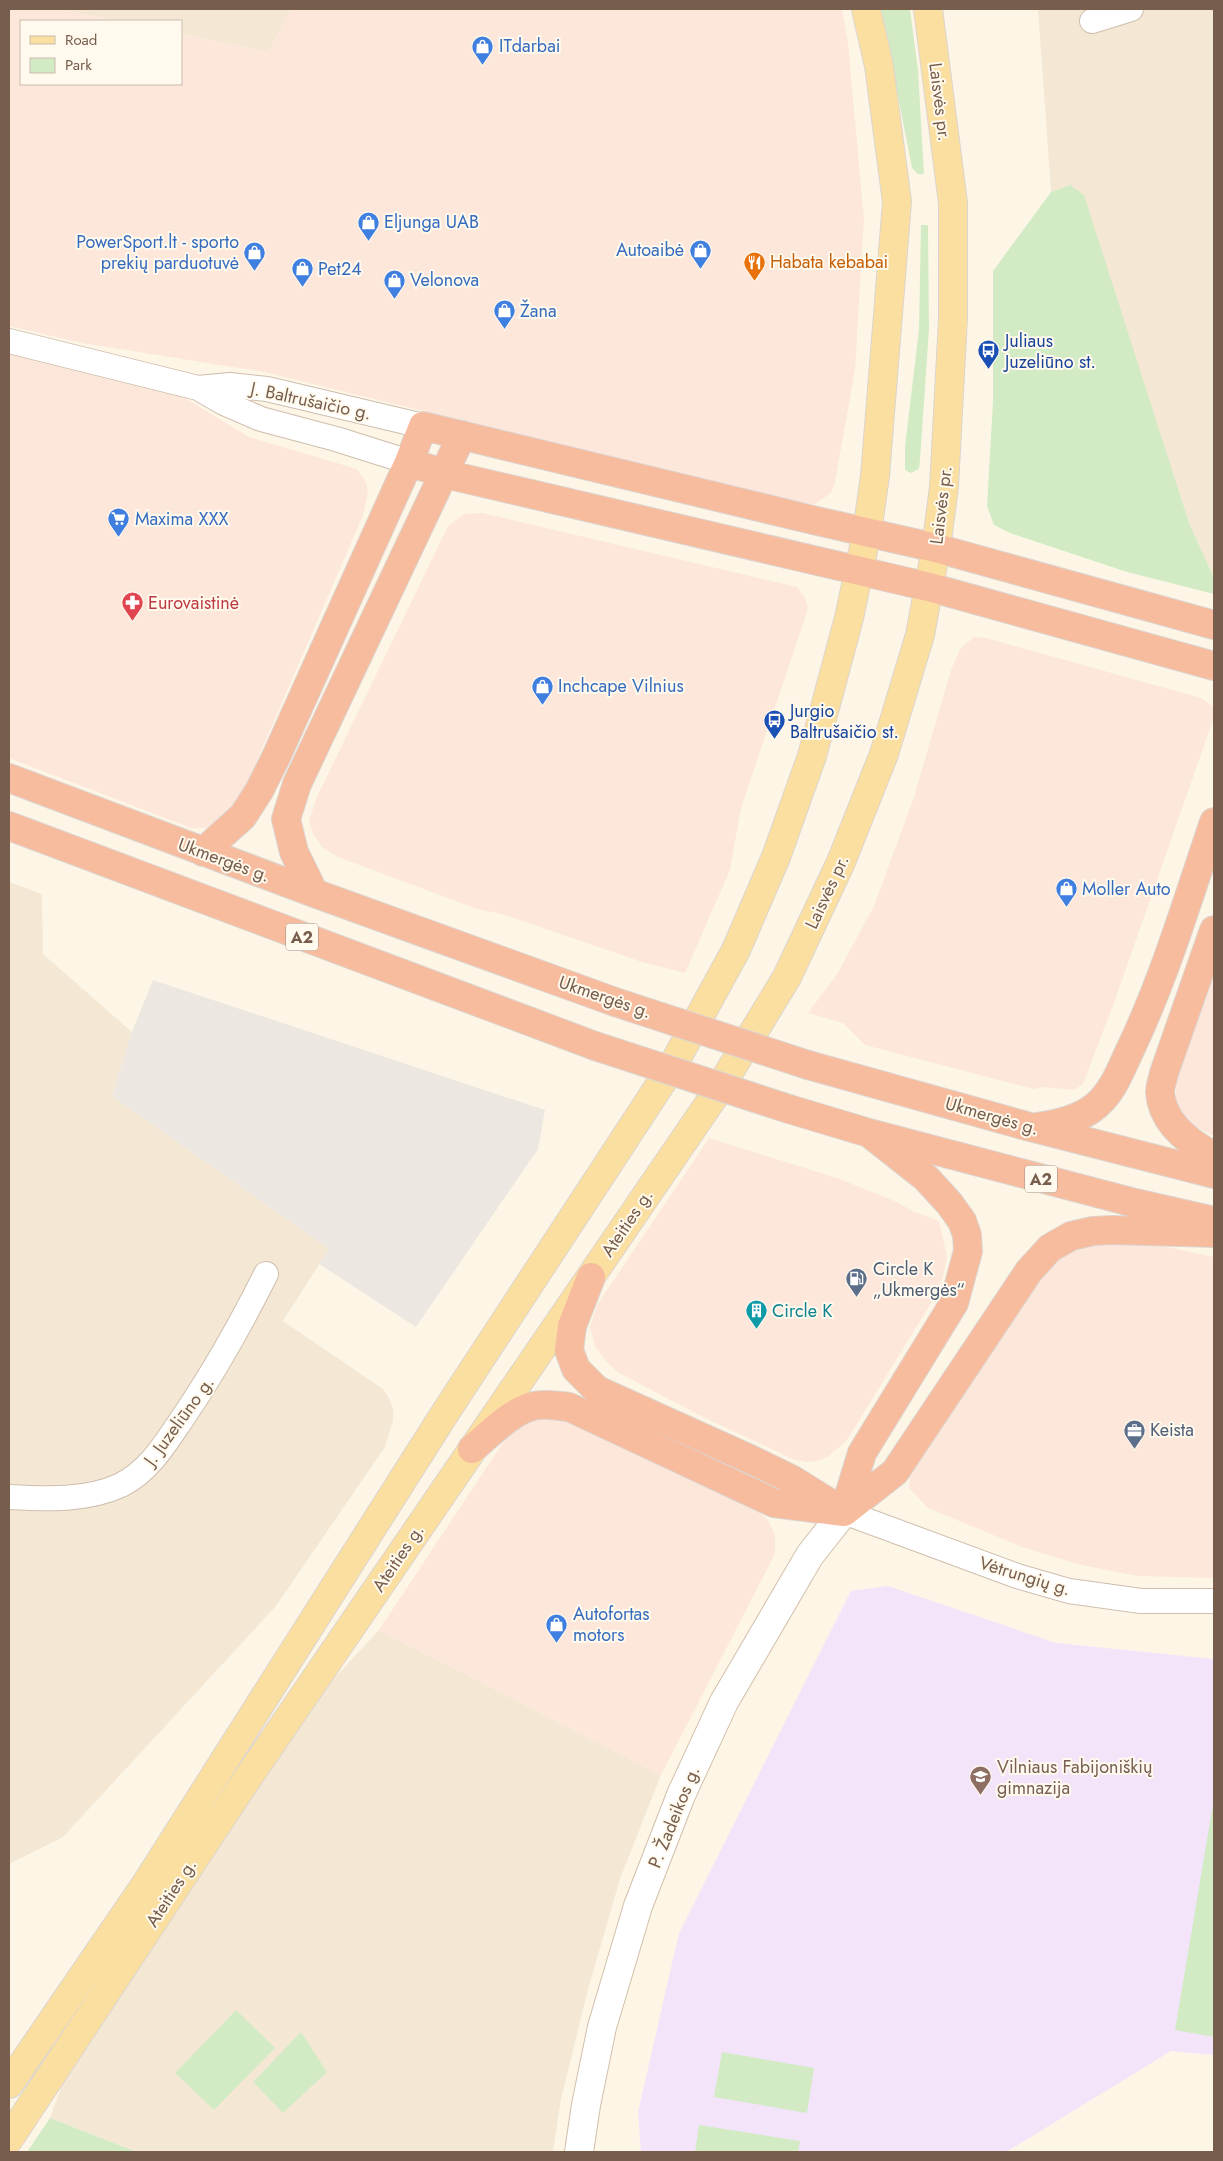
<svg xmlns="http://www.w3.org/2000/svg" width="1223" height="2161" viewBox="0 0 1223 2161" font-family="Jost,sans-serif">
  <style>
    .residential { fill: #f4e8d5 }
    .commercial { fill: #fde7db }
    .industrial { fill: #ede7e1 }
    .education { fill: #f3e4f9 }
    .green { fill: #d2ebc5 }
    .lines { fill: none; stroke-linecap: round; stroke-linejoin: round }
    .street-casing { stroke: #cfbead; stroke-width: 26 }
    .secondary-casing { stroke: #d2bfaa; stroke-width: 30 }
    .primary-casing { stroke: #dcd5d0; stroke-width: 30 }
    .highway-casing { stroke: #dcd5d0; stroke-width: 30 }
    .street { stroke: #fff; stroke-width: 24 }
    .secondary { stroke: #fff; stroke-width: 28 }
    .primary { stroke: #fbdfa0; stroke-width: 28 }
    .highway { stroke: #f7bb9e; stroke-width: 28 }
    .highway-bridge-casing { stroke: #dcd5d0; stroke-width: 30; stroke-linecap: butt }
    .highway-bridge { stroke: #f7bb9e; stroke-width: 28 }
    .labels { text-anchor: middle; stroke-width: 4; stroke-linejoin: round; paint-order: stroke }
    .shield { fill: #fff9ee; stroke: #a08c7c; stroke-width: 1 }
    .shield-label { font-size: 16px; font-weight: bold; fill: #775d4b }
    .shop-label { font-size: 18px; fill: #366cbe; stroke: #fff9ee; text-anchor: start }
    .street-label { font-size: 18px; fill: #775d4b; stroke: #fff9ee }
    .food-label { font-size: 18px; fill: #c56008; stroke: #fff9ee; text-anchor: start }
    .transit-label { font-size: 18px; fill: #164399; stroke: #fff9ee; text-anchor: start }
    .health-label { font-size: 18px; fill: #be3a42; stroke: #fff9ee; text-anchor: start }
    .service-label { font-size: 18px; fill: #4e5e75; stroke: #fff9ee; text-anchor: start }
    .culture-label { font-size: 18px; fill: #0d838f; stroke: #fff9ee; text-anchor: start }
    .education-label { font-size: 18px; fill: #785e54; stroke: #fff9ee; text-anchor: start }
  </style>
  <rect width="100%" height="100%" fill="#fdf6e7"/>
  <path class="residential" d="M 58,9 L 292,9 L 268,52 L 181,34 L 181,21 L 118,21 Z
    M 1038,9 L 1214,9 L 1214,578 L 1189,523 L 1070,185 L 1051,192 Z
    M 9,882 L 42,894 L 43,954 L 132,1032 L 112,1096 L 329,1249 L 283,1321 L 383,1389 L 389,1398 L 393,1409 L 393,1421 L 385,1447 L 276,1606 L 63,1837 L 9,1864 Z
    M 379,1630 L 661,1775 L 620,1879 L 589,1986 L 561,2099 L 553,2152 L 137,2152 L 50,2118 L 70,2063 L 314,1700 Z"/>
  <path class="commercial" d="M 9,9 L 58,9 L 118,21 L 21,21 L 21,84 L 181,84 L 181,34 L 268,52 L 292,9 L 842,9 L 848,43 L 864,219 L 855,370 L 835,482 L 831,493 L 815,504 L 801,504 L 264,372 L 82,343 L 9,326 Z
    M 9,353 L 175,392 L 249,437 L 357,469 L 366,483 L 368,491 L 364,513 L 255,765 L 230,817 L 213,828 L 191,828 L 9,758 Z
    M 483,513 L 797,587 L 804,596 L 808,607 L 806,615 L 741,808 L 730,870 L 685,973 L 642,962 L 502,914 L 480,910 L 338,857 L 323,848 L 313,834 L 309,821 L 316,799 L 448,526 L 464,514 Z
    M 974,637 L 986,638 L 1201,698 L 1212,706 L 1214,711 L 1213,720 L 1115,1000 L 1083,1084 L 1074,1090 L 1045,1087 L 1033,1089 L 865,1045 L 843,1023 L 808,1013 L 837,974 L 874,906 L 914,797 L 951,670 L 960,649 Z
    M 1214,966 L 1214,1136 L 1196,1127 L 1186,1119 L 1176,1102 L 1176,1088 L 1177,1074 Z
    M 709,1138 L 837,1178 L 897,1202 L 912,1211 L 939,1221 L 947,1257 L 943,1277 L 931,1303 L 847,1440 L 829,1456 L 818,1461 L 807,1462 L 793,1459 L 705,1418 L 619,1373 L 606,1361 L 595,1346 L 590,1327 L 597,1305 Z
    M 1134,1240 L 1214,1257 L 1214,1578 L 1137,1576 L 1081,1565 L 1022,1547 L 928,1508 L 909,1488 L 910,1475 L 914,1466 L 1044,1275 L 1056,1261 L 1076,1247 L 1092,1242 Z
    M 538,1416 L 562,1416 L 761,1514 L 768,1520 L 775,1534 L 775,1554 L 661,1775 L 379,1630 L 508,1435 L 516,1427 Z"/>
  <path class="industrial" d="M 153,980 L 545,1110 L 538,1149 L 416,1327 L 319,1264 L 329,1249 L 112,1096 L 132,1032 Z"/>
  <path class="education" d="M 888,1586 L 1056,1643 L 1214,1659 L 1214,2055 L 1171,2051 L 1006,2152 L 641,2152 L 638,2112 L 679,1933 L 851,1591 Z"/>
  <path class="green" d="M 881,9 L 910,9 L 918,70 L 924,174 L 918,174 L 912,168 Z
    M 1070,185 L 1084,195 L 1189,523 L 1214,578 L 1214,594 L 1127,572 L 1010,533 L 994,525 L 987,506 L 993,401 L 993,271 L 1051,192 Z
    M 921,225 L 928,225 L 929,329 L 920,460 L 919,469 L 911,473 L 905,470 L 905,447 L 919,329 Z
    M 1214,1798 L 1214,2037 L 1175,2030 Z
    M 236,2010 L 275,2048 L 214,2110 L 175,2073 Z
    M 301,2032 L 327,2072 L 283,2113 L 253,2082 Z
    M 722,2052 L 814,2068 L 807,2113 L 714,2097 Z
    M 50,2118 L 137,2152 L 27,2152 Z
    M 699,2125 L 800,2141 L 798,2152 L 695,2152 Z"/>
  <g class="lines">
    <defs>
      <path id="street" d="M 1092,21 L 1131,9
        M 9,341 L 198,388 L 224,403 L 261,419 L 336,439 L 409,462
        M 198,388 L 230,385 L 267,389 L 423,426
        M 9,1497 C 46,1499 87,1501 121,1485 C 149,1471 165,1444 182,1419 C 214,1372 241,1324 266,1274
        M 844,1512 L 1017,1576 L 1069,1591 L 1141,1601 L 1214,1601"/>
      <path id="secondary" d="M 579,2152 L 586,2105 L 602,2027 L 638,1906 L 681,1795 L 724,1702 L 810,1555 L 844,1512"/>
      <path id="primary" d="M 9,2084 L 146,1884 L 447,1410 L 673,1065 L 736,950 L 776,857 L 812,756 L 849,618 L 867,532 L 875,476 L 897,202 L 879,66 L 866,9
        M 9,2139 L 245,1782 L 717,1092 L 787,977 L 841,862 L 884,754 L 920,635 L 936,548 L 944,487 L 953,318 L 953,203 L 928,9"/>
      <path id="highway" d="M 409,462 L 445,474 L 929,587 L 1214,666
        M 9,778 L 314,893 L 615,1002
        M 9,826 L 595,1046
        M 203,852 L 243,816 L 259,791 L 276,757 L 409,462 L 423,426 L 817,521 L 936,548 L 1214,625
        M 314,893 L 294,852 L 286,819 L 297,784 L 462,435
        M 1214,930 L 1164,1073 C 1163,1079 1160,1086 1160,1092 C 1162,1123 1189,1143 1214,1156
        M 808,1065 L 1030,1127 L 1214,1174
        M 789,1109 L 869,1133 L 1135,1203 L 1214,1221
        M 1037,1127 C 1060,1124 1086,1118 1102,1100 C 1115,1086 1122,1067 1130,1050 C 1165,977 1188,898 1214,822
        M 591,1277 L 572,1326 L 569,1350 L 576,1369 L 597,1390 L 752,1460 L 791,1479 L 836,1507
        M 472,1449 C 490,1434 510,1412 533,1406 C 545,1403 557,1406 569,1407 L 774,1503 L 844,1512 L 895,1472 L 1029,1271 L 1050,1248 L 1071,1236 L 1093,1231 L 1112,1230 L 1214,1233
        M 844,1512 L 862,1453 L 954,1303 L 968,1251 L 967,1235 L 962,1221 L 949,1203 L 926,1178 L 869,1133"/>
    </defs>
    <use href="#street" class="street-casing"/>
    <use href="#secondary" class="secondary-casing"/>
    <use href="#primary" class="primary-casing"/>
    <use href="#highway" class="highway-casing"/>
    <use href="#street" class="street"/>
    <use href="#secondary" class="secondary"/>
    <use href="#primary" class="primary"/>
    <use href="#highway" class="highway"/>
    <defs>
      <path id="highway-bridge" d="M 615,1002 L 808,1065
        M 595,1046 L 789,1109"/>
    </defs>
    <use href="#highway-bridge" class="highway-bridge-casing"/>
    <use href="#highway-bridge" class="highway-bridge"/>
  </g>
  <defs>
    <symbol id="shop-pin" viewBox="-11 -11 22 30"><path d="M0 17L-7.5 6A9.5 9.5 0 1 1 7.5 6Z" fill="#3f7fe0" stroke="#fff9ee"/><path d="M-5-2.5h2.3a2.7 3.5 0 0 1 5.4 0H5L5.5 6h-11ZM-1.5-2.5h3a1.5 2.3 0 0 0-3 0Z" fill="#fff"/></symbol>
    <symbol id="restaurant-pin" viewBox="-11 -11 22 30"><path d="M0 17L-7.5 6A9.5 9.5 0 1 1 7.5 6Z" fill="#e8710a" stroke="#fff9ee"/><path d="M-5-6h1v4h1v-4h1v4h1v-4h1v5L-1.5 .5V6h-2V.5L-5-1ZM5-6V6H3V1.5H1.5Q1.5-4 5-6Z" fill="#fff"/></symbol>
    <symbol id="bus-pin" viewBox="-11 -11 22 30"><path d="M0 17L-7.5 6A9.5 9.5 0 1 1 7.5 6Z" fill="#1a4fb4" stroke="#fff9ee"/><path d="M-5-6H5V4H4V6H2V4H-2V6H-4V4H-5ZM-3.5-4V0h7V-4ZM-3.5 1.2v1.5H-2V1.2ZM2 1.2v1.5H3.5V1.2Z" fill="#fff"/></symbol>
    <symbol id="supermarket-pin" viewBox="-11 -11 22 30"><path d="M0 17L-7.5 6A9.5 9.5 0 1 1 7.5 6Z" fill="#3f7fe0" stroke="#fff9ee"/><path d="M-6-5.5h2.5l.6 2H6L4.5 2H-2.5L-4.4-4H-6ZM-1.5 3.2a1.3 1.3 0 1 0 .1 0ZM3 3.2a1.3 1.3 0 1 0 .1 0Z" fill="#fff"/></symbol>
    <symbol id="pharmacy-pin" viewBox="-11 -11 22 30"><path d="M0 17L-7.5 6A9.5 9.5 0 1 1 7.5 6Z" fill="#e0444e" stroke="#fff9ee"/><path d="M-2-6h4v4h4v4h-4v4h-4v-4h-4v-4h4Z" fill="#fff"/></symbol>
    <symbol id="fuel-pin" viewBox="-11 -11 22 30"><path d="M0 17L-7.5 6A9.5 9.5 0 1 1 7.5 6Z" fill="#5c6f8a" stroke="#fff9ee"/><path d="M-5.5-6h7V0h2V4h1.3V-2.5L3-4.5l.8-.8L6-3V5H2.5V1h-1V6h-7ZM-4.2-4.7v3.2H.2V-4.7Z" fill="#fff"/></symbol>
    <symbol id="building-pin" viewBox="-11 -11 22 30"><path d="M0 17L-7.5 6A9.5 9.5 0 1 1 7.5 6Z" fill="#0f9aa8" stroke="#fff9ee"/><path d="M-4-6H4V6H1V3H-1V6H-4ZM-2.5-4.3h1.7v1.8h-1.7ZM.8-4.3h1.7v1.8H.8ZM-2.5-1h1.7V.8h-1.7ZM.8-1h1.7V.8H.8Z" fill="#fff"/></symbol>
    <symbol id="office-pin" viewBox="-11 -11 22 30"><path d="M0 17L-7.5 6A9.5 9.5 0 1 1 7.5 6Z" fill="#5c6f8a" stroke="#fff9ee"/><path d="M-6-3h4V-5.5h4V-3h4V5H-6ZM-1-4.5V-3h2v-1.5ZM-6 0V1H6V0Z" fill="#fff"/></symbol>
    <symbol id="school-pin" viewBox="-11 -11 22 30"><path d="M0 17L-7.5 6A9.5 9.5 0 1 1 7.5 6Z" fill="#8d6e63" stroke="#fff9ee"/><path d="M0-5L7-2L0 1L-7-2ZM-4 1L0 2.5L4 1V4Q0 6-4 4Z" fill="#fff"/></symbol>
  </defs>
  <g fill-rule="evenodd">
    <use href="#shop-pin" x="470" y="34" width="25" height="34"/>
    <use href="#shop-pin" x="356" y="210" width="25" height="34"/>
    <use href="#shop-pin" x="688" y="238" width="25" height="34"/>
    <use href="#shop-pin" x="242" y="240" width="25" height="34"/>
    <use href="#restaurant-pin" x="742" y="250" width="25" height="34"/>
    <use href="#shop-pin" x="290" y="256" width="25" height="34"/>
    <use href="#shop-pin" x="382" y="268" width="25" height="34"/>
    <use href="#shop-pin" x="492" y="298" width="25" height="34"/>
    <use href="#bus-pin" x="976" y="338" width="25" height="34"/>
    <use href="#supermarket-pin" x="106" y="506" width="25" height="34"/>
    <use href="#pharmacy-pin" x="120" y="590" width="25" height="34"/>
    <use href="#shop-pin" x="530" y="674" width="25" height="34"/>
    <use href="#bus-pin" x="762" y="708" width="25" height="34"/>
    <use href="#shop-pin" x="1054" y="876" width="25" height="34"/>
    <use href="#fuel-pin" x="844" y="1266" width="25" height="34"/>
    <use href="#building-pin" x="744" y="1298" width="25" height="34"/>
    <use href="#office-pin" x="1122" y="1418" width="25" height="34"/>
    <use href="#shop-pin" x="544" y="1612" width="25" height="34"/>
    <use href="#school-pin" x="968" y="1764" width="25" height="34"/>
  </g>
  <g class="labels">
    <g class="shield">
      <rect x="286" y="923.5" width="32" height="27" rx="4"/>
      <rect x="1025" y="1165.5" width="32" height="27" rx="4"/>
    </g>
    <g class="shield-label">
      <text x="302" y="943">A2</text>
      <text x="1041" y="1185">A2</text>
    </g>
    <g class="shop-label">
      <text x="499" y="52">ITdarbai</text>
      <text x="384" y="228">Eljunga UAB</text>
      <text x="239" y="248" text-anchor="end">PowerSport.lt - sporto<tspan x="239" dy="21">prekių parduotuvė</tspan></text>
      <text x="684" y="256" text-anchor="end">Autoaibė</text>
      <text x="318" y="275">Pet24</text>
      <text x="410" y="286">Velonova</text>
      <text x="520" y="317">Žana</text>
      <text x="135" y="525">Maxima XXX</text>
      <text x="558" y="692">Inchcape Vilnius</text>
      <text x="1082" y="895">Moller Auto</text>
      <text x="573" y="1620">Autofortas<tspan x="573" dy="21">motors</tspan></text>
    </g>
    <g class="street-label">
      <text transform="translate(940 102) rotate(83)" y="6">Laisvės pr.</text>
      <text transform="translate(311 401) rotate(12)" y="6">J. Baltrušaičio g.</text>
      <text transform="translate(941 505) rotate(-83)" y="6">Laisvės pr.</text>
      <text transform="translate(224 860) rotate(20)" y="6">Ukmergės g.</text>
      <text transform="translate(827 892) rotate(-65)" y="6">Laisvės pr.</text>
      <text transform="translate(605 997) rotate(19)" y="6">Ukmergės g.</text>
      <text transform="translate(992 1116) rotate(16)" y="6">Ukmergės g.</text>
      <text transform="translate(627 1223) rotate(-56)" y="6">Ateities g.</text>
      <text transform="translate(179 1421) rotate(-54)" y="6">J. Juzeliūno g.</text>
      <text transform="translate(398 1558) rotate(-56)" y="6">Ateities g.</text>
      <text transform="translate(1025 1576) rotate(17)" y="6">Vėtrungių g.</text>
      <text transform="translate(674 1817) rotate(-68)" y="6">P. Žadeikos g.</text>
      <text transform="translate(171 1893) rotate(-57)" y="6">Ateities g.</text>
    </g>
    <g class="food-label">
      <text x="770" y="268">Habata kebabai</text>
    </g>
    <g class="transit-label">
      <text x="1005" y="347">Juliaus<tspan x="1005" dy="21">Juzeliūno st.</tspan></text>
      <text x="790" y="717">Jurgio<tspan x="790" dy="21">Baltrušaičio st.</tspan></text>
    </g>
    <g class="health-label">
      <text x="148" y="609">Eurovaistinė</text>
    </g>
    <g class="service-label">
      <text x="873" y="1275">Circle K<tspan x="873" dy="21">„Ukmergės“</tspan></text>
      <text x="1150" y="1436">Keista</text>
    </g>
    <g class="culture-label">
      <text x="772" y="1317">Circle K</text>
    </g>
    <g class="education-label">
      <text x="997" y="1773">Vilniaus Fabijoniškių<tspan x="997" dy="21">gimnazija</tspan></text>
    </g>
  </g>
  <rect width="1223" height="2161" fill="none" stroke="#775d4b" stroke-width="20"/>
  <rect x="20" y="20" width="162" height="65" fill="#fff9ee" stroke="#c9bbad"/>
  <rect x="30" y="36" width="25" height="8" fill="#fbdfa0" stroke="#c9bbad"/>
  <text x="65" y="45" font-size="15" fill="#775d4b">Road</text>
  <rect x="30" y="58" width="25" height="15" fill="#d2ebc5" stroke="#c9bbad"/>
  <text x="65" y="70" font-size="15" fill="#775d4b">Park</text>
</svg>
